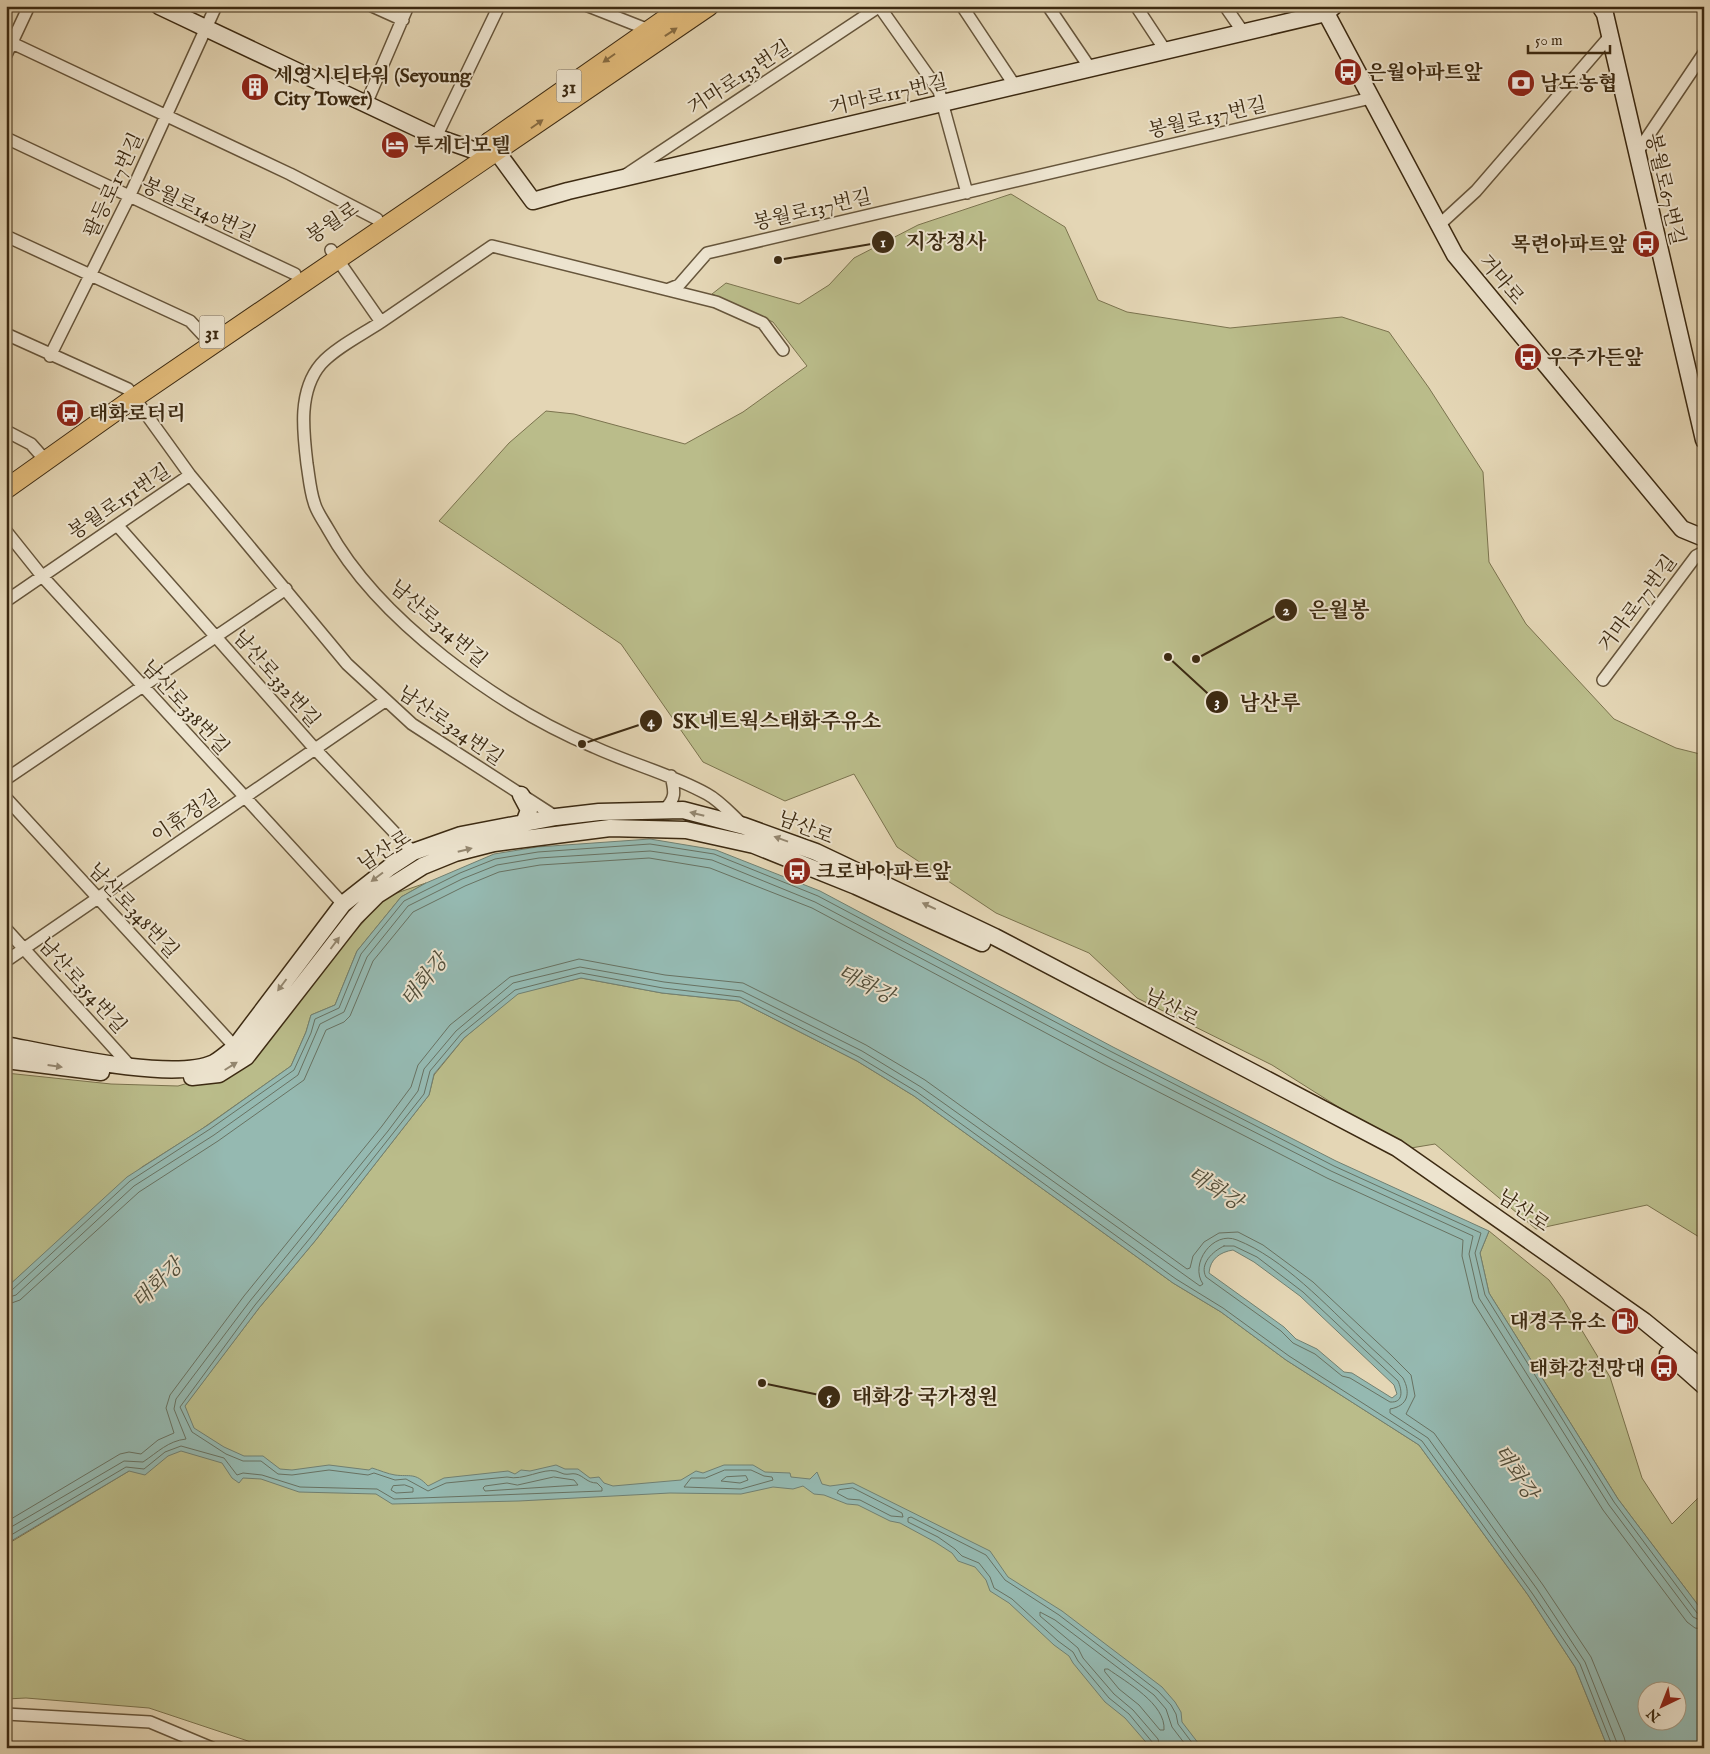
<svg xmlns="http://www.w3.org/2000/svg" width="1710" height="1754" viewBox="0 0 1710 1754" font-family="'IM FELL English','Noto Serif KR',serif">
  <style>
    .green { fill: #babc8a; stroke: #7b734e }
    .water { fill: #95b9b1; stroke: #718071; fill-rule: evenodd }
    .lines { fill: none; stroke-linecap: round; stroke-linejoin: round }
    .shore { stroke: #687262; stroke-width: 1 }
    .street-casing { stroke: #66553b; stroke-width: 14 }
    .secondary-casing { stroke: #3c2a12; stroke-width: 19 }
    .primary-casing { stroke: #3c2a12; stroke-width: 21 }
    .street { stroke: #ede4cf; stroke-width: 11 }
    .secondary { stroke: #ede4cf; stroke-width: 16 }
    .primary { stroke: #e2bb7a; stroke-width: 19 }
    .oneway { fill: #876b41 }
    .oneway2 { fill: #948770 }
    .labels { text-anchor: middle; stroke-width: 4; stroke-linejoin: round; paint-order: stroke }
    .shield { fill: #ede4cf; stroke: #71624b; stroke-width: 1 }
    .shield-label { font-size: 19px; font-weight: bold; fill: #3c2a12 }
    .poi-label { font-size: 20px; font-weight: bold; fill: #3c2a12; stroke: #ede4cf; text-anchor: start }
    .street-label { font-size: 20px; fill: #3c2a12; stroke: #ede4cf }
    .water-label { font-size: 21px; font-style: italic; fill: #524e3a; stroke: #ede4cf }
    .leader { fill: none; stroke: #3c2a12; stroke-width: 2 }
    .callout-dot { fill: #3c2a12; stroke: #ede4cf; stroke-width: 2 }
    .mark-label { font-size: 15px; text-anchor: middle; font-weight: bold; fill: #fff }
    .callout-label { font-size: 21px; text-anchor: middle; font-weight: bold; fill: #3c2a12; stroke: #ede4cf; stroke-width: 4; stroke-linejoin: round; paint-order: stroke }
  </style>
  <rect width="100%" height="100%" fill="#e4d6b5"/>
  <filter id="stains"><feTurbulence type="fractalNoise" baseFrequency=".004" numOctaves="4"/><feColorMatrix values="0 0 0 0 .2 0 0 0 0 .09 0 0 0 0 .02 0 0 0 .5 -.17"/></filter>
  <radialGradient id="worn" r=".72"><stop offset=".6" stop-color="#630" stop-opacity="0"/><stop offset="1" stop-color="#630" stop-opacity=".3"/></radialGradient>
  <path class="green" d="M 1011,194 L 1065,227 L 1098,300 L 1127,312 L 1230,328 L 1342,317 L 1389,332 L 1429,388 L 1483,472 L 1489,562 L 1526,624 L 1614,719 L 1676,748 L 1704,755 L 1704,1240 L 1647,1205 L 1536,1229 L 1435,1144 L 1405,1149 L 1272,1065 L 1137,998 L 1089,953 L 996,913 L 897,847 L 854,774 L 785,801 L 703,762 L 621,644 L 439,521 L 509,443 L 546,411 L 574,414 L 685,444 L 743,412 L 807,366 L 773,322 L 712,294 L 726,283 L 799,304 L 829,285 L 854,258 L 918,225 Z
    M 426,883 L 401,897 L 357,951 L 335,1005 L 311,1015 L 306,1032 L 291,1066 L 199,1131 L 142,1167 L 6,1288 L 6,1073 L 111,1084 L 178,1086 L 219,1074 L 246,1057 L 385,897 Z
    M 581,978 L 662,993 L 739,1001 L 857,1061 L 914,1096 L 1173,1283 L 1221,1312 L 1286,1360 L 1419,1445 L 1528,1595 L 1575,1667 L 1608,1748 L 262,1748 L 248,1741 L 149,1708 L 26,1698 L 6,1699 L 6,1545 L 129,1471 L 180,1412 L 259,1308 L 315,1241 L 429,1095 L 434,1075 L 464,1038 L 518,993 Z
    M 1489,1231 L 1549,1280 L 1563,1299 L 1610,1377 L 1642,1478 L 1672,1524 L 1704,1492 L 1704,1613 L 1618,1499 L 1489,1293 L 1480,1253 Z"/>
  <path class="water" d="M 650,839 L 716,850 L 820,891 L 1113,1047 L 1336,1161 L 1489,1231 L 1480,1253 L 1489,1293 L 1618,1499 L 1704,1613 L 1704,1748 L 1608,1748 L 1575,1667 L 1528,1595 L 1419,1445 L 1286,1360 L 1221,1312 L 1173,1283 L 914,1096 L 857,1061 L 739,1001 L 662,993 L 581,978 L 518,994 L 464,1038 L 434,1074 L 429,1095 L 315,1241 L 259,1308 L 185,1406 L 194,1428 L 224,1447 L 244,1456 L 263,1456 L 280,1469 L 292,1470 L 329,1465 L 369,1470 L 372,1468 C 379,1470 388,1474 395,1475 C 410,1477 415,1472 428,1486 L 444,1478 L 508,1471 L 515,1474 L 521,1470 L 530,1471 L 556,1465 L 565,1469 L 578,1469 L 590,1478 L 599,1477 L 604,1483 L 613,1486 L 681,1480 L 696,1471 L 703,1473 L 724,1465 L 753,1465 L 765,1472 L 790,1473 L 791,1477 L 810,1479 L 817,1472 L 822,1484 L 830,1486 L 853,1483 L 990,1551 L 1008,1577 L 1062,1611 L 1162,1687 L 1175,1702 L 1181,1712 L 1182,1722 L 1202,1748 L 1151,1748 L 1125,1718 L 1105,1702 L 1073,1663 L 1069,1656 L 1054,1645 L 1009,1603 L 990,1591 L 986,1580 L 975,1567 L 958,1561 L 952,1553 L 935,1542 L 900,1523 L 890,1521 L 858,1505 L 847,1504 L 824,1495 L 814,1494 L 803,1486 L 793,1489 L 773,1487 L 741,1494 L 670,1493 L 519,1501 L 392,1504 L 376,1494 L 299,1492 L 261,1479 L 243,1478 L 239,1483 L 232,1478 L 222,1463 L 181,1451 L 168,1456 L 145,1475 L 129,1471 L 6,1544 L 6,1288 L 127,1177 L 208,1125 L 291,1066 L 306,1032 L 311,1015 L 335,1005 L 357,951 L 401,897 L 426,883 L 494,854 L 537,847 ZM 1233,1250 L 1254,1262 L 1300,1296 L 1394,1385 L 1397,1394 L 1392,1398 L 1352,1373 L 1344,1372 L 1317,1349 L 1296,1339 L 1284,1327 L 1209,1273 C 1210,1259 1220,1252 1233,1250 ZM 1648,1692 L 1678,1692 L 1678,1722 L 1648,1722 Z"/>
  <g class="lines">
    <path class="shore" d="M 1224,1246 L 1234,1246 L 1257,1257 L 1303,1292 L 1398,1381 C 1402,1390 1404,1403 1390,1402 L 1350,1378 L 1342,1376 L 1315,1354 L 1293,1343 L 1281,1331 L 1206,1277 C 1199,1264 1213,1251 1224,1246 Z
      M 6,1291 L 12,1290 L 130,1181 L 210,1129 L 294,1070 L 311,1033 L 315,1019 L 339,1008 L 361,954 L 404,901 L 460,873 L 495,859 L 538,852 L 650,844 L 714,854 L 818,896 L 1110,1051 L 1334,1166 L 1481,1233 L 1475,1253 L 1485,1295 L 1614,1502 L 1697,1613 L 1704,1615
      M 6,1298 L 16,1295 L 134,1186 L 214,1135 L 298,1075 L 320,1024 L 344,1012 L 367,957 L 408,906 L 462,879 L 497,865 L 539,858 L 650,851 L 712,860 L 815,902 L 1107,1057 L 1331,1171 L 1473,1236 L 1469,1254 L 1479,1298 L 1609,1505 L 1693,1617 L 1704,1622
      M 6,1305 L 20,1300 L 139,1192 L 218,1141 L 304,1080 L 326,1030 L 344,1022 L 350,1016 L 373,961 L 413,912 L 465,886 L 499,872 L 540,865 L 649,858 L 710,868 L 812,908 L 1104,1064 L 1327,1178 L 1463,1240 L 1462,1256 L 1473,1302 L 1603,1510 L 1687,1622 L 1695,1628 L 1704,1629
      M 725,1470 L 751,1470 L 764,1476 L 772,1477 L 773,1480 L 741,1489 L 684,1487 L 691,1478 L 705,1478 Z
      M 746,1476 L 748,1480 L 740,1483 L 721,1481 L 726,1477 Z
      M 554,1477 L 574,1480 L 578,1485 L 485,1491 L 483,1488 L 485,1486 L 507,1483 L 517,1485 Z
      M 405,1485 L 413,1488 L 413,1492 L 396,1493 L 391,1490 L 393,1486 Z
      M 853,1488 L 902,1513 L 903,1517 L 891,1516 L 860,1500 L 848,1499 L 837,1493 L 839,1490 Z
      M 6,1522 L 120,1454 L 129,1452 L 141,1454 L 158,1440 L 174,1433 L 166,1408 L 170,1395 L 244,1296 L 382,1126 L 411,1087 L 418,1065 L 450,1025 L 510,977 L 579,959 L 665,975 L 743,983 L 821,1022 L 866,1045 L 925,1080 L 1187,1269 L 1190,1268 L 1193,1256 L 1204,1242 L 1219,1233 L 1238,1232 L 1263,1245 L 1313,1282 L 1391,1355 L 1411,1375 L 1415,1396 L 1406,1414 L 1434,1433 L 1543,1585 L 1591,1657 L 1624,1737 L 1627,1748
      M 6,1530 L 124,1461 L 143,1462 C 158,1452 168,1441 186,1439 L 174,1409 L 176,1399 L 250,1301 L 388,1131 L 418,1091 L 424,1069 L 456,1031 L 513,983 L 580,967 L 664,982 L 742,991 L 862,1051 L 921,1087 L 1200,1286 L 1203,1284 C 1189,1264 1213,1230 1237,1240 C 1283,1258 1327,1306 1362,1339 C 1375,1352 1390,1364 1403,1378 C 1411,1393 1408,1406 1390,1409 L 1390,1413 L 1428,1438 L 1537,1589 L 1585,1662 L 1619,1748
      M 6,1538 L 126,1467 L 144,1469 L 165,1452 L 181,1446 L 224,1458 L 237,1475 L 243,1473 L 262,1475 L 300,1487 L 377,1489 L 394,1499 L 602,1491 L 602,1488 L 597,1483 C 587,1483 584,1476 576,1474 C 572,1473 568,1475 564,1474 C 561,1473 559,1472 556,1471 C 543,1468 523,1481 507,1477 L 446,1483 L 428,1491 L 406,1479 L 395,1480 L 374,1473 L 368,1475 L 329,1470 L 292,1475 L 278,1474 L 261,1461 L 243,1461 L 226,1454 L 192,1432 L 180,1407 L 255,1305 L 311,1237 L 424,1094 L 430,1071 L 461,1034 L 515,990 L 581,973 L 663,988 L 740,997 L 859,1057 L 917,1092 L 1176,1279 L 1223,1308 L 1289,1356 L 1422,1441 L 1532,1593 L 1580,1664 L 1613,1748
      M 1105,1669 L 1108,1669 C 1126,1682 1166,1704 1164,1730 L 1160,1730 L 1139,1705 L 1119,1689 L 1105,1672 Z
      M 1154,1748 L 1153,1743 L 1129,1714 L 1109,1698 L 1078,1661 L 1073,1652 L 1058,1641 L 1012,1599 L 994,1588 L 990,1577 L 979,1563 L 962,1556 L 955,1549 L 938,1537 L 908,1522 L 908,1518 L 911,1517 L 986,1555 L 1005,1580 L 1059,1615 L 1158,1691 L 1171,1705 L 1176,1714 L 1178,1724 L 1196,1748
      M 1160,1748 L 1158,1739 L 1133,1710 L 1114,1694 L 1083,1658 L 1078,1648 L 1040,1616 L 1040,1612 L 1055,1620 L 1154,1695 L 1166,1709 L 1172,1727 L 1188,1748"/>
    <defs>
      <path id="street" d="M 372,6 L 403,20
        M 588,6 L 649,30
        M 879,6 L 939,91 L 967,193
        M 962,6 L 1015,86
        M 1048,6 L 1090,68
        M 1136,6 L 1165,50
        M 1225,6 L 1243,32
        M 12,43 L 290,174 L 377,219
        M 6,55 L 29,6
        M 366,104 L 408,6
        M 436,137 L 499,6
        M 6,138 L 295,274
        M 1636,154 L 1704,53
        M 627,174 L 880,6
        M 1439,225 L 1476,191 L 1610,36
        M 6,236 L 190,321 L 205,337
        M 331,250 L 381,322 L 492,246 L 716,302 L 763,323 L 783,350
        M 669,289 L 679,285 L 707,253 L 1371,98
        M 381,322 C 363,334 335,348 321,364 C 298,391 303,431 307,464 C 309,476 310,490 314,502 C 316,511 323,520 328,529 C 378,620 499,707 594,747 C 631,764 671,774 707,794 C 720,801 731,814 742,824
        M 6,334 L 128,389 L 190,475 L 347,664 L 412,724 L 556,817
        M 50,356 L 129,197 L 216,6
        M 6,431 L 31,444 L 46,461
        M 117,525 L 315,749 L 413,852
        M 6,531 L 42,576 L 343,904
        M 6,601 L 190,475
        M 1603,680 L 1696,556 L 1704,552
        M 6,779 L 286,589
        M 6,798 L 235,1047
        M 664,810 C 676,799 675,792 671,776
        M 6,929 L 131,1067
        M 6,961 L 385,701
        M 6,1714 L 150,1722 L 212,1748"/>
      <path id="secondary" d="M 159,6 L 436,137 L 476,151
        M 1321,6 L 1326,13 L 1455,255 L 1682,529 L 1704,538
        M 1600,6 L 1605,14 L 1704,440
        M 489,141 L 533,201 L 568,191 L 1326,13 L 1334,6
        M 521,795 L 529,810 L 524,823
        M 6,1045 C 53,1054 173,1082 214,1063 C 221,1059 229,1052 235,1047 L 343,904 L 390,867 L 413,852 L 461,835 L 556,817 L 599,812 L 683,810 L 744,826 L 816,852 L 995,937 L 1397,1148 L 1644,1321 L 1704,1370
        M 6,1060 L 101,1072
        M 192,1077 L 219,1074 L 246,1057 L 355,917 L 377,895 L 423,866 L 455,853 L 494,843 L 610,828 L 686,830 L 754,845 L 856,886 L 982,943
        M 1668,1354 L 1704,1386"/>
      <path id="primary" d="M 488,143 L 684,6
        M 6,489 L 134,398 L 709,6"/>
    </defs>
    <use href="#street" class="street-casing"/>
    <use href="#secondary" class="secondary-casing"/>
    <use href="#primary" class="primary-casing"/>
    <use href="#street" class="street"/>
    <use href="#secondary" class="secondary"/>
    <use href="#primary" class="primary"/>
  </g>
  <defs><path id="oneway-solid" d="M-6-.8H1V-3.2L6.5 0L1 3.2V.8H-6Z" transform="scale(1.25)"/></defs>
  <g class="oneway">
    <use href="#oneway-solid" transform="translate(671 32) rotate(-34)"/>
    <use href="#oneway-solid" transform="translate(609 58) rotate(145)"/>
    <use href="#oneway-solid" transform="translate(537 124) rotate(-35)"/>
  </g>
  <g class="oneway2">
    <use href="#oneway-solid" transform="translate(697 814) rotate(-166)"/>
    <use href="#oneway-solid" transform="translate(781 839) rotate(-160)"/>
    <use href="#oneway-solid" transform="translate(465 850) rotate(-14)"/>
    <use href="#oneway-solid" transform="translate(377 877) rotate(143)"/>
    <use href="#oneway-solid" transform="translate(929 906) rotate(-155)"/>
    <use href="#oneway-solid" transform="translate(335 943) rotate(-53)"/>
    <use href="#oneway-solid" transform="translate(282 985) rotate(127)"/>
    <use href="#oneway-solid" transform="translate(55 1066) rotate(8)"/>
    <use href="#oneway-solid" transform="translate(231 1066) rotate(-32)"/>
  </g>
  <defs>
    <symbol id="bus-disc" viewBox="-11 -11 22 22"><circle r="9.5" fill="#8f2418" stroke="#ede4cf"/><path d="M-5-6H5V4H4V6H2V4H-2V6H-4V4H-5ZM-3.5-4V0h7V-4ZM-3.5 1.2v1.5H-2V1.2ZM2 1.2v1.5H3.5V1.2Z" fill="#fff"/></symbol>
    <symbol id="bank-disc" viewBox="-11 -11 22 22"><circle r="9.5" fill="#8f2418" stroke="#ede4cf"/><path d="M-6-4H6V4H-6ZM0-2.3a2.3 2.3 0 1 0 0 4.6a2.3 2.3 0 1 0 0-4.6Z" fill="#fff"/></symbol>
    <symbol id="building-disc" viewBox="-11 -11 22 22"><circle r="9.5" fill="#8f2418" stroke="#ede4cf"/><path d="M-4-6H4V6H1V3H-1V6H-4ZM-2.5-4.3h1.7v1.8h-1.7ZM.8-4.3h1.7v1.8H.8ZM-2.5-1h1.7V.8h-1.7ZM.8-1h1.7V.8H.8Z" fill="#fff"/></symbol>
    <symbol id="hotel-disc" viewBox="-11 -11 22 22"><circle r="9.5" fill="#8f2418" stroke="#ede4cf"/><path d="M-6-4.5h1.5V1H6V5H4.5V3h-9V5H-6ZM-4 0a1.8 1.8 0 1 1 3.6 0ZM.5 0V-2.5h3Q6-2.5 6 0Z" fill="#fff"/></symbol>
    <symbol id="fuel-disc" viewBox="-11 -11 22 22"><circle r="9.5" fill="#8f2418" stroke="#ede4cf"/><path d="M-5.5-6h7V0h2V4h1.3V-2.5L3-4.5l.8-.8L6-3V5H2.5V1h-1V6h-7ZM-4.2-4.7v3.2H.2V-4.7Z" fill="#fff"/></symbol>
  </defs>
  <g fill-rule="evenodd">
    <use href="#bus-disc" x="1332" y="56" width="32" height="32"/>
    <use href="#bank-disc" x="1505" y="67" width="32" height="32"/>
    <use href="#building-disc" x="239" y="71" width="32" height="32"/>
    <use href="#hotel-disc" x="379" y="129" width="32" height="32"/>
    <use href="#bus-disc" x="1630" y="228" width="32" height="32"/>
    <use href="#bus-disc" x="1512" y="341" width="32" height="32"/>
    <use href="#bus-disc" x="54" y="397" width="32" height="32"/>
    <use href="#bus-disc" x="781" y="855" width="32" height="32"/>
    <use href="#fuel-disc" x="1609" y="1305" width="32" height="32"/>
    <use href="#bus-disc" x="1648" y="1352" width="32" height="32"/>
  </g>
  <g class="labels">
    <g class="shield">
      <rect x="556.5" y="69.5" width="25" height="33" rx="4"/>
      <rect x="199.5" y="315.5" width="25" height="33" rx="4"/>
    </g>
    <g class="shield-label">
      <text x="569" y="93">31</text>
      <text x="212" y="339">31</text>
    </g>
    <g class="poi-label">
      <text x="1367" y="79">은월아파트앞</text>
      <text x="274" y="82">세영시티타워 (Seyoung<tspan x="274" dy="23">City Tower)</tspan></text>
      <text x="1540" y="90">남도농협</text>
      <text x="414" y="152">투게더모텔</text>
      <text x="1627" y="251" text-anchor="end">목련아파트앞</text>
      <text x="1547" y="364">우주가든앞</text>
      <text x="89" y="420">태화로터리</text>
      <text x="816" y="878">크로바아파트앞</text>
      <text x="1606" y="1328" text-anchor="end">대경주유소</text>
      <text x="1645" y="1375" text-anchor="end">태화강전망대</text>
    </g>
    <g class="street-label">
      <text transform="translate(739 77) rotate(-33)" y="7">거마로133번길</text>
      <text transform="translate(888 94) rotate(-13)" y="7">거마로117번길</text>
      <text transform="translate(1207 117) rotate(-13)" y="7">봉월로137번길</text>
      <text transform="translate(113 185) rotate(-65)" y="7">팔등로17번길</text>
      <text transform="translate(1666 189) rotate(77)" y="7">봉월로67번길</text>
      <text transform="translate(199 209) rotate(25)" y="7">봉월로140번길</text>
      <text transform="translate(812 209) rotate(-13)" y="7">봉월로137번길</text>
      <text transform="translate(332 222) rotate(-34)" y="7">봉월로</text>
      <text transform="translate(1502 279) rotate(50)" y="7">거마로</text>
      <text transform="translate(119 501) rotate(-34)" y="7">봉월로151번길</text>
      <text transform="translate(1637 603) rotate(-53)" y="7">거마로77번길</text>
      <text transform="translate(439 623) rotate(41)" y="7">남산로314번길</text>
      <text transform="translate(277 678) rotate(49)" y="7">남산로332번길</text>
      <text transform="translate(186 707) rotate(48)" y="7">남산로338번길</text>
      <text transform="translate(451 725) rotate(35)" y="7">남산로324번길</text>
      <text transform="translate(185 816) rotate(-34)" y="7">이휴정길</text>
      <text transform="translate(806 827) rotate(22)" y="7">남산로</text>
      <text transform="translate(384 850) rotate(-32)" y="7">남산로</text>
      <text transform="translate(134 910) rotate(47)" y="7">남산로348번길</text>
      <text transform="translate(83 985) rotate(48)" y="7">남산로354번길</text>
      <text transform="translate(1172 1007) rotate(28)" y="7">남산로</text>
      <text transform="translate(1524 1210) rotate(35)" y="7">남산로</text>
    </g>
    <g class="water-label">
      <text transform="translate(424 980) rotate(-51)" y="7">태화강</text>
      <text transform="translate(866 984) rotate(27)" y="7">태화강</text>
      <text transform="translate(1215 1188) rotate(33)" y="7">태화강</text>
      <text transform="translate(157 1283) rotate(-44)" y="7">태화강</text>
      <text transform="translate(1516 1472) rotate(56)" y="7">태화강</text>
    </g>
  </g>
  <path class="leader" d="M778 260L883 242M1196 659L1286 610M1168 657L1217 702M582 744L651 721M762 1383L829 1397"/>
  <g class="callout-dot">
    <circle cx="778" cy="260" r="5"/>
    <circle cx="1196" cy="659" r="5"/>
    <circle cx="1168" cy="657" r="5"/>
    <circle cx="582" cy="744" r="5"/>
    <circle cx="762" cy="1383" r="5"/>
    <circle cx="883" cy="242" r="12"/>
    <circle cx="1286" cy="610" r="12"/>
    <circle cx="1217" cy="702" r="12"/>
    <circle cx="651" cy="721" r="12"/>
    <circle cx="829" cy="1397" r="12"/>
  </g>
  <g class="mark-label">
    <text x="883" y="247">1</text>
    <text x="1286" y="615">2</text>
    <text x="1217" y="707">3</text>
    <text x="651" y="726">4</text>
    <text x="829" y="1402">5</text>
  </g>
  <g class="callout-label">
    <text x="946" y="249">지장정사</text>
    <text x="1339" y="617">은월봉</text>
    <text x="1270" y="710">남산루</text>
    <text x="777" y="728">SK네트웍스태화주유소</text>
    <text x="925" y="1404">태화강 국가정원</text>
  </g>
  <rect width="1710" height="1754" fill="none" stroke="#e4d6b5" stroke-width="25"/>
  <rect x="8" y="8" width="1695" height="1739" fill="none" stroke="#3c2a12" stroke-width="2.5"/>
  <rect x="12" y="12" width="1685" height="1729" fill="none" stroke="#3c2a12"/>
  <g transform="translate(1662 1706) rotate(223)"><circle r="24" fill="#ede4cf" stroke="#a69a83"/>
  <path d="M0-4L9 19L0 12L-9 19Z" fill="#8f2418"/>
  <text y="-8" font-size="14" font-weight="bold" text-anchor="middle" fill="#3c2a12">N</text>
  </g>
  <path d="M1528 45v8h82v-8" fill="none" stroke="#3c2a12" stroke-width="2.5"/>
  <text x="1535" y="45" font-size="15" fill="#3c2a12" stroke="#ede4cf" stroke-width="4" paint-order="stroke">50 m</text>
  <rect width="100%" height="100%" filter="url(#stains)"/>
  <rect width="100%" height="100%" fill="url(#worn)"/>
</svg>
